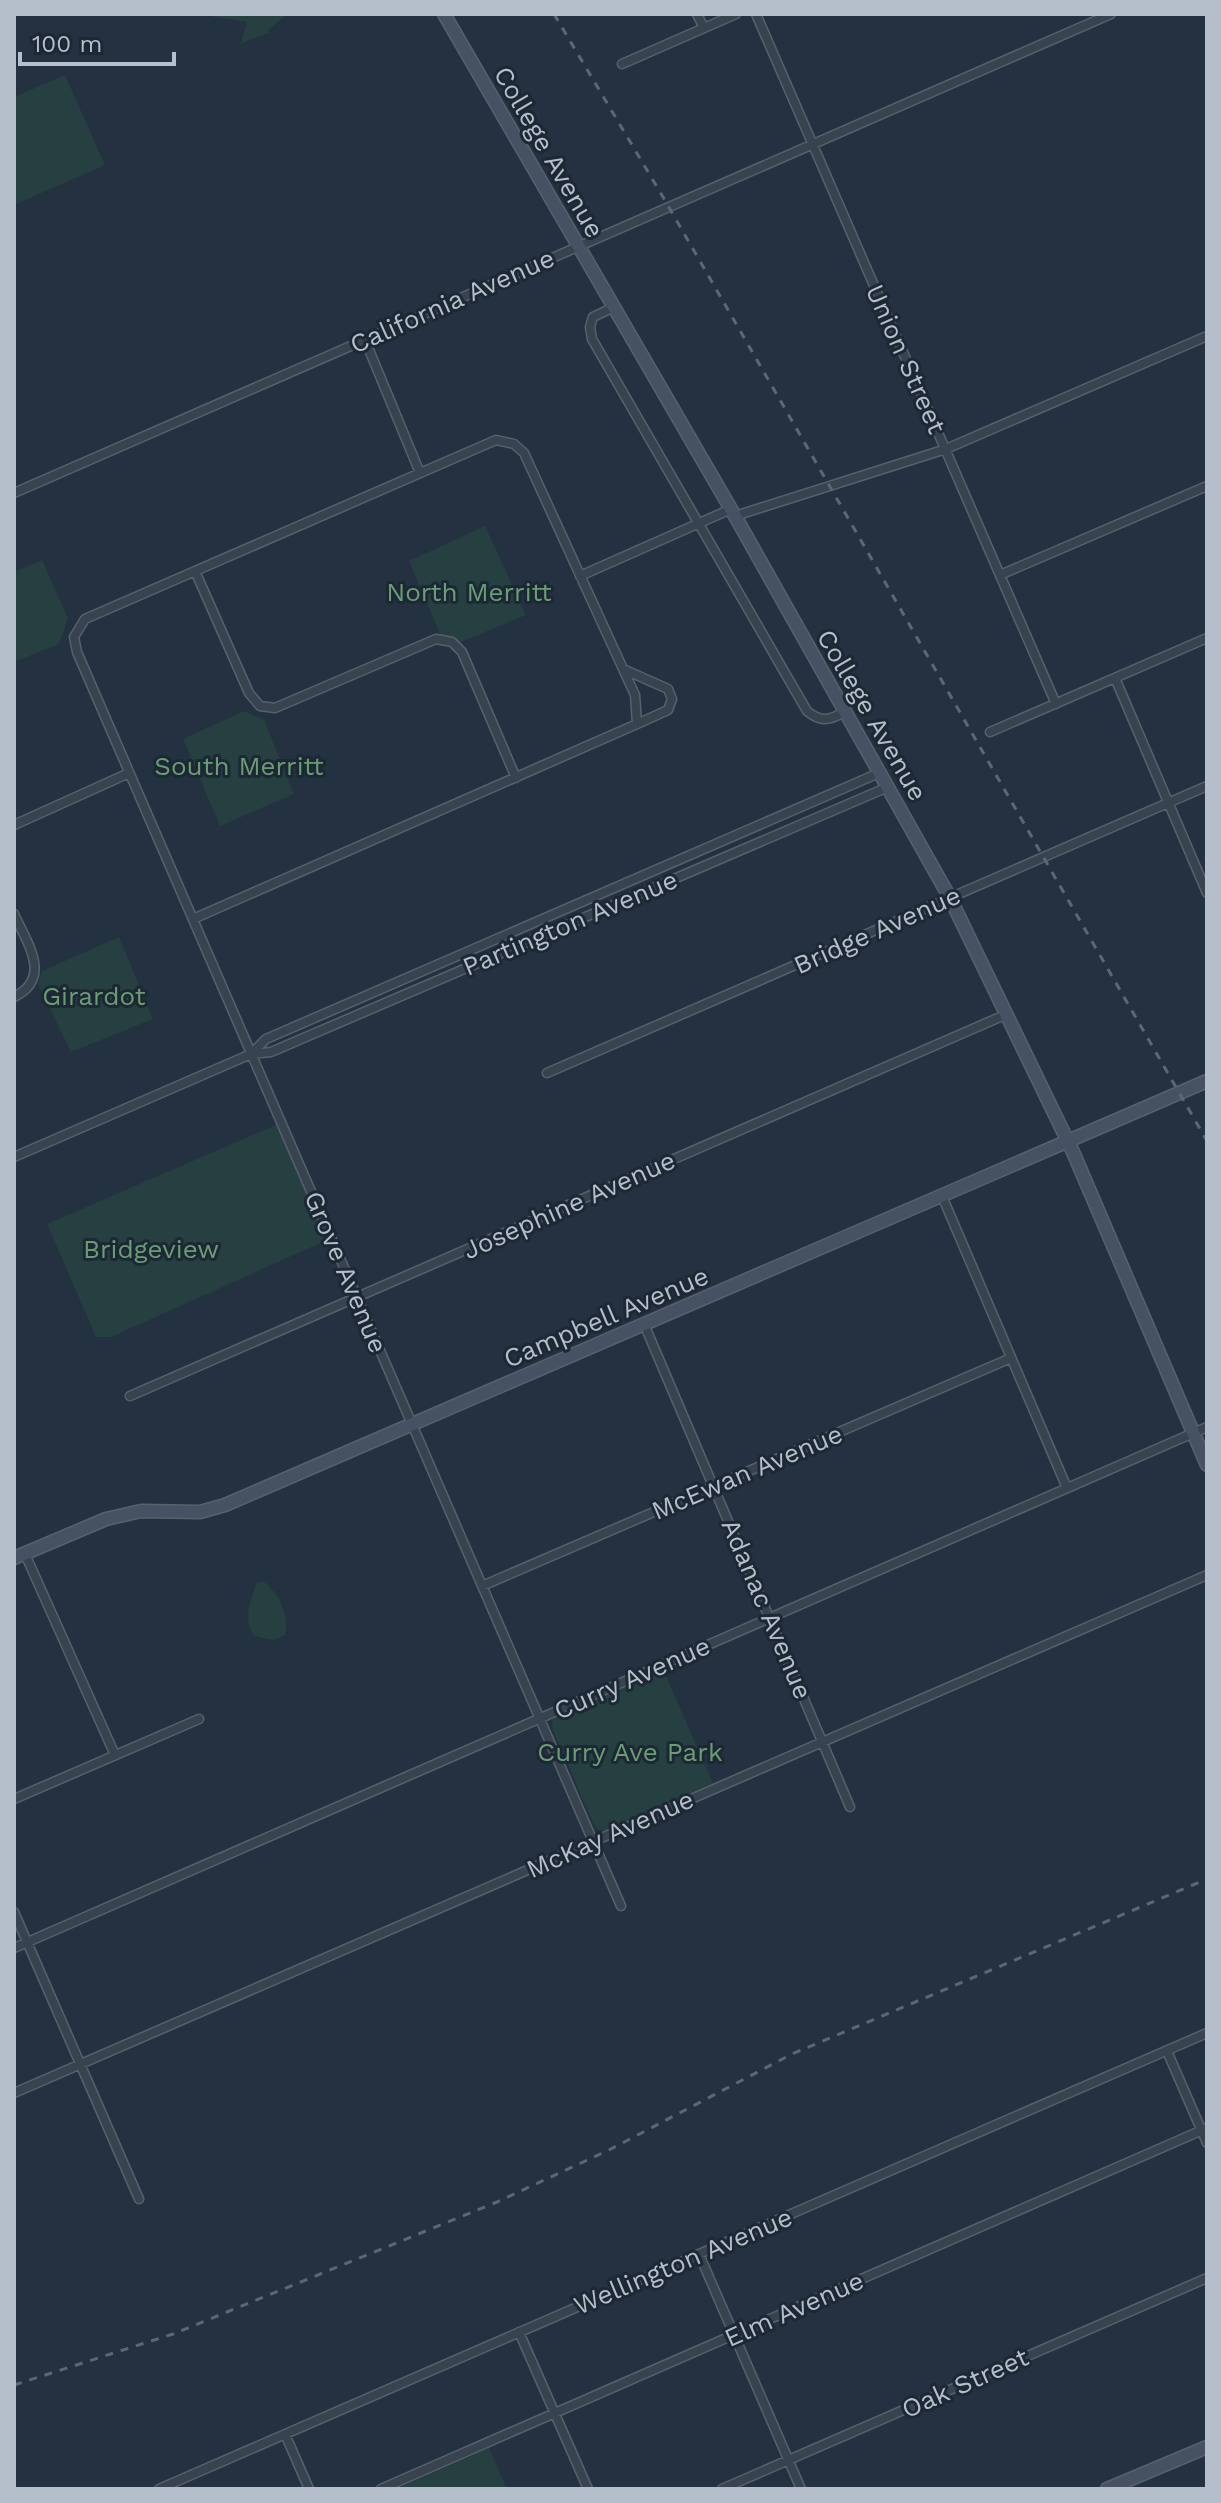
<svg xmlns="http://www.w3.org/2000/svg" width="1221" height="2503" viewBox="0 0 1221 2503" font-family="'Work Sans',sans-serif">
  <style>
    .green { fill: #263f41 }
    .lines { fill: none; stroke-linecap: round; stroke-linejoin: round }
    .street-casing { stroke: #56616e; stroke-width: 11 }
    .secondary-casing { stroke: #56616e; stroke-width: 15 }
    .street { stroke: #384350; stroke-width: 8 }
    .secondary { stroke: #465263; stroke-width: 12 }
    .rail { stroke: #5a6777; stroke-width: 3; stroke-dasharray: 8 8; stroke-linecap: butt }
    .labels { text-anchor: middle; stroke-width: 6; stroke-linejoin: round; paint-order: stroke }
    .street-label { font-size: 26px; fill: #b5becb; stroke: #1d2835 }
    .park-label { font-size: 26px; fill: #6b9d74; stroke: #1d2835 }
  </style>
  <rect width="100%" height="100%" fill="#243140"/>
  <path class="green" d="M 67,14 L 241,43 L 247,22 L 197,14 L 288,14 L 268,30 L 269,33 L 242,43 Z
    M 65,75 L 105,165 L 14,205 L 14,97 Z
    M 485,526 L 526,615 L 461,642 L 440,634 L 409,561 Z
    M 42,560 L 68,618 L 59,644 L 14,662 L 14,572 Z
    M 244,711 L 264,720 L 294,794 L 220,826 L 183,739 Z
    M 119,937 L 153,1019 L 71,1052 L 38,984 L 42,971 Z
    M 278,1124 L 327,1240 L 111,1337 L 96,1337 L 47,1224 Z
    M 263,1581 C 279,1593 290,1615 285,1635 L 273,1640 L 254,1636 C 242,1615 251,1604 256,1583 Z
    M 663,1669 L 713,1783 L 606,1830 L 599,1830 L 593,1823 L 553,1730 L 552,1720 L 559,1714 Z
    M 489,2448 L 507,2489 L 398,2489 L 398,2488 Z"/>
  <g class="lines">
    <defs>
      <path id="street" d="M 697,14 L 704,28
        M 756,14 L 1056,704
        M 622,64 L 736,14
        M 614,307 L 593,317 L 590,327 L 592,339 L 807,711 C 820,722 829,721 844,712
        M 365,340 L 420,473
        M 14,493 L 1111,14
        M 735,516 L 946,449 L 1207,336
        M 195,571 L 249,693 L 260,706 L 275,708 L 436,639 L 452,642 L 462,652 L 516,778
        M 1000,575 L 1207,486
        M 580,576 L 731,509
        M 1115,678 L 1207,893
        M 990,732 L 1207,638
        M 14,825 L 129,773
        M 14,914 C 27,943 53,978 14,997
        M 193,919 L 637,724
        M 251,1054 L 266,1039 L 879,773
        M 547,1073 L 1207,786
        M 14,1157 L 251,1054 L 271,1052 L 888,787
        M 942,1196 L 1067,1488
        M 644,1324 L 850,1807
        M 130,1396 L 1007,1014
        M 25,1554 L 115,1755
        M 482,1586 L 1011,1358
        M 14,1799 L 199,1719
        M 621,1906 L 77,652 L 74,637 L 85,619 L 496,440 L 514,444 L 524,453 L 635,695 L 637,724 L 668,710 L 672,699 L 668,689 L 623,669
        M 14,1912 L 139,2199
        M 14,1948 L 1207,1427
        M 1167,2051 L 1207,2143
        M 14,2093 L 1207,1575
        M 699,2254 L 801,2489
        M 519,2332 L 588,2489
        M 285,2434 L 309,2489
        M 159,2489 L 1207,2033
        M 381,2489 L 1207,2128
        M 722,2489 L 1207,2278"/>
      <path id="secondary" d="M 444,14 L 735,516 L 950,898 L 1073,1152 L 1207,1465
        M 14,1558 L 106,1519 L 141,1511 L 200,1512 L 225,1505 L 1207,1081
        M 1107,2489 L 1207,2447"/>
    </defs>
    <use href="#street" class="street-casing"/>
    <use href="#secondary" class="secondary-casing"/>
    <use href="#street" class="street"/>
    <use href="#secondary" class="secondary"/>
    <path class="rail" d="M 554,14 L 663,197 L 1207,1141
      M 14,2385 L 173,2334 L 497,2202 L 609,2150 L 792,2054 L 1207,1879"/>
  </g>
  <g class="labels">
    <g class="street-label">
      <text transform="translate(549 152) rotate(60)" y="9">College Avenue</text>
      <text transform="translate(452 301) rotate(-24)" y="9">California Avenue</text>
      <text transform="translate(906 359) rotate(66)" y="9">Union Street</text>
      <text transform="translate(872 715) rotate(60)" y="9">College Avenue</text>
      <text transform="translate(570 923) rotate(-23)" y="9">Partington Avenue</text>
      <text transform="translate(877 930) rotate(-24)" y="9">Bridge Avenue</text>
      <text transform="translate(569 1205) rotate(-24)" y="9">Josephine Avenue</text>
      <text transform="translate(346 1272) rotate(67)" y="9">Grove Avenue</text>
      <text transform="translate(606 1317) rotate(-23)" y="9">Campbell Avenue</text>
      <text transform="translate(747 1472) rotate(-23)" y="9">McEwan Avenue</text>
      <text transform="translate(767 1609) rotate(67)" y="9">Adanac Avenue</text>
      <text transform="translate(632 1678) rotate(-24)" y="9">Curry Avenue</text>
      <text transform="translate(610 1834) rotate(-24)" y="9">McKay Avenue</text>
      <text transform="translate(683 2261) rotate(-23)" y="9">Wellington Avenue</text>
      <text transform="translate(794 2309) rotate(-24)" y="9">Elm Avenue</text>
      <text transform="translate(965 2383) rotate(-24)" y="9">Oak Street</text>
    </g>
    <g class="park-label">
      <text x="469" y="601">North Merritt</text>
      <text x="239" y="775">South Merritt</text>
      <text x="94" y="1005">Girardot</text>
      <text x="151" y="1258">Bridgeview</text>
      <text x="630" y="1761">Curry Ave Park</text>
    </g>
  </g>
  <rect width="1221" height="2503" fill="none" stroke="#b5becb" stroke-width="32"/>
  <path d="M20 52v12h154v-12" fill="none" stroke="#b5becb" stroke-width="4"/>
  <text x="32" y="52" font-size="24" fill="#b5becb" stroke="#1d2835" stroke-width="6" paint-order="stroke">100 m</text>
</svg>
